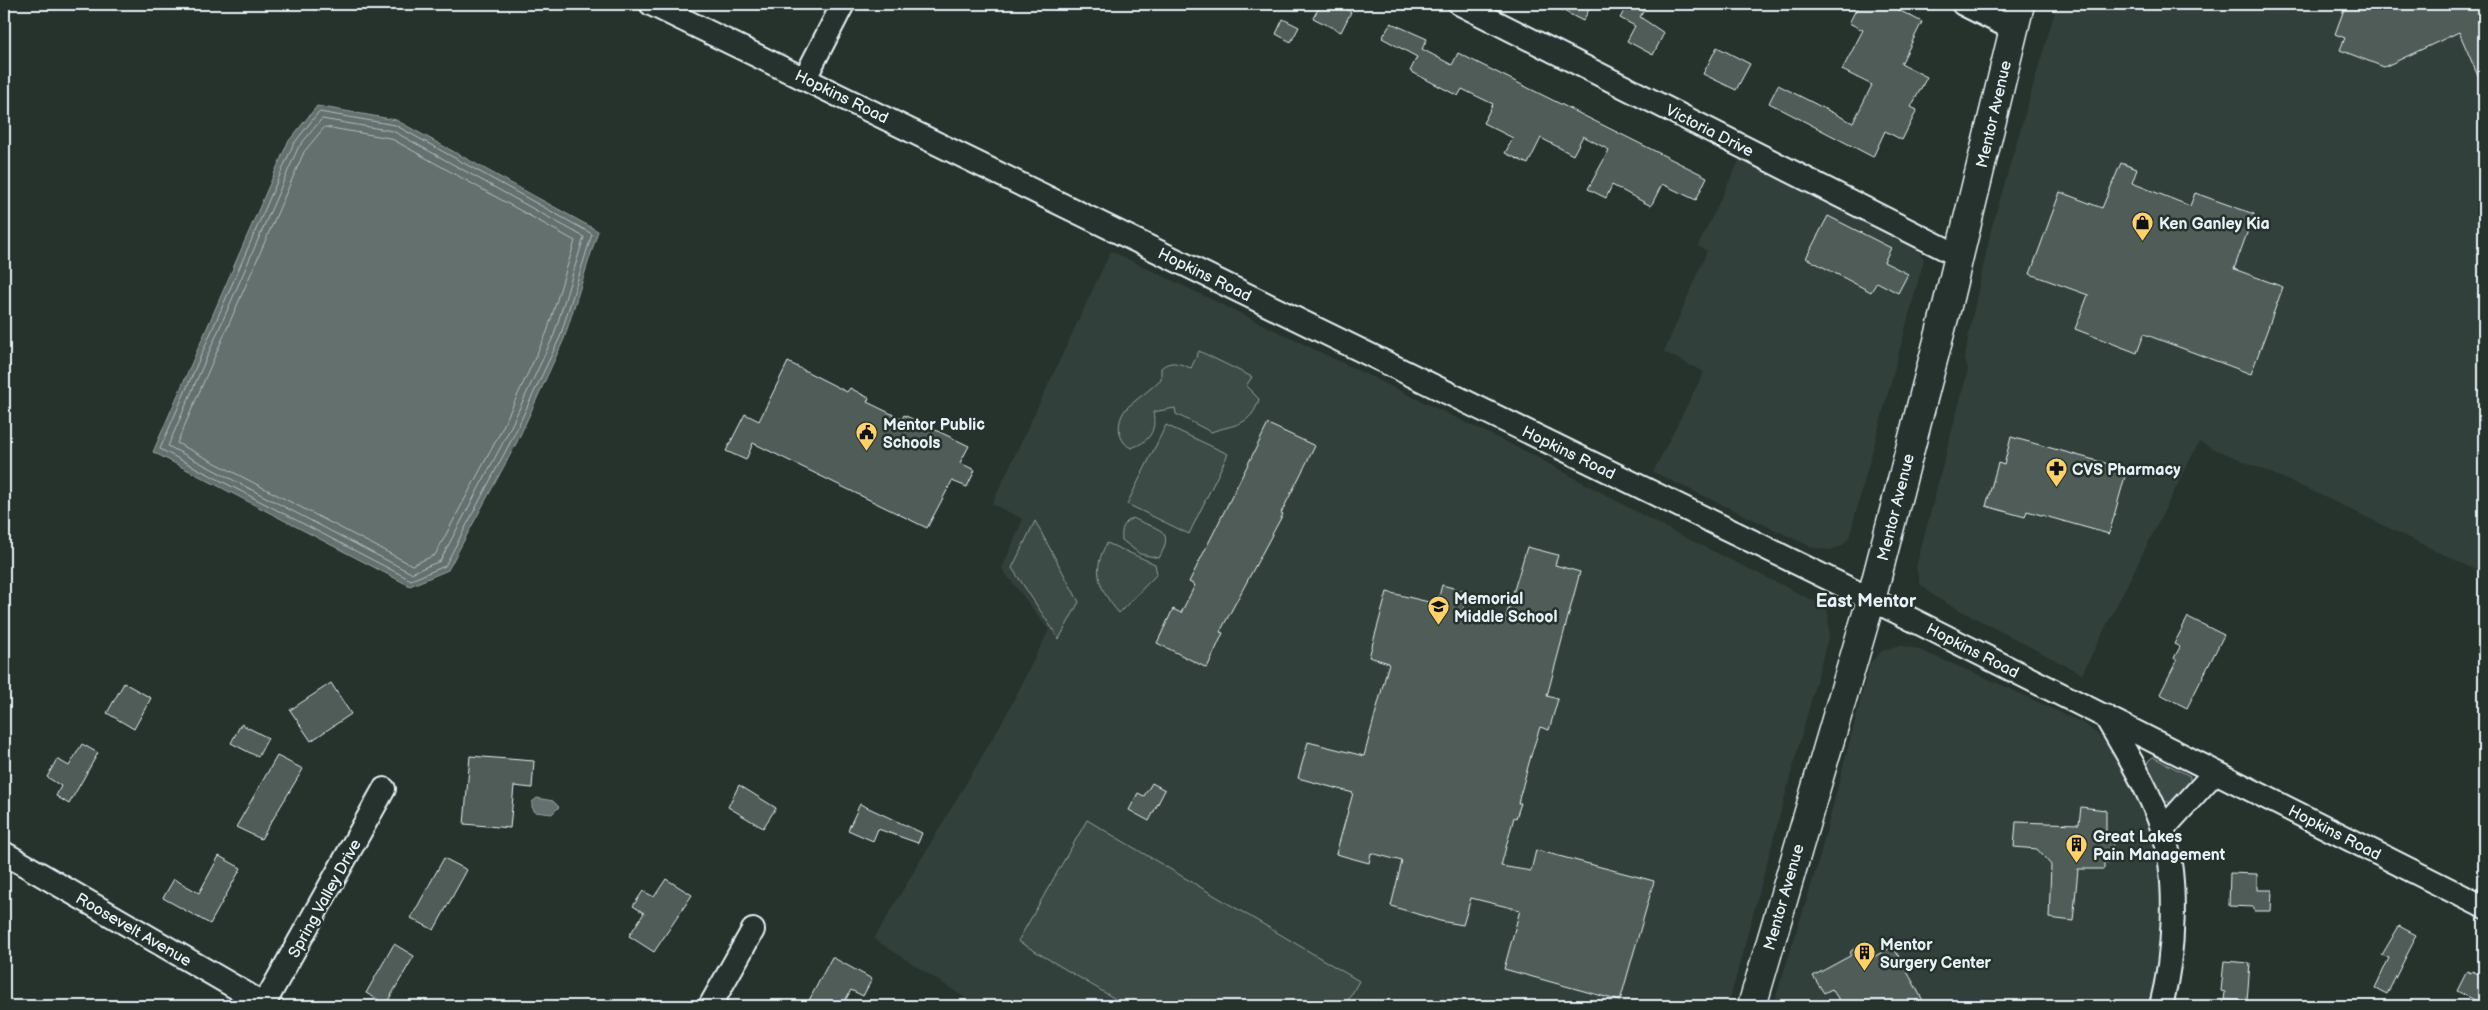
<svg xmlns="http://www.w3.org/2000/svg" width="2488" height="1010" viewBox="0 0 2488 1010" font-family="'Balsamiq Sans',sans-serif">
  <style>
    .built { fill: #333f3a }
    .green { fill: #3e4b47; stroke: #939ea0 }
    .water { fill: #636f6d; stroke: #98a3a5 }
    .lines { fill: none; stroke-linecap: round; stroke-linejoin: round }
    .shore { stroke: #b3bdc0; stroke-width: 1 }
    .building { fill: #505c59; stroke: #e8f1f8 }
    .minor-casing { stroke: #e8f1f8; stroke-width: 26 }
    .major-casing { stroke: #e8f1f8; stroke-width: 31 }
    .minor { stroke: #26332d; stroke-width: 22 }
    .major { stroke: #26332d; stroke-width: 28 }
    .labels { text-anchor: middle; stroke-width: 5; stroke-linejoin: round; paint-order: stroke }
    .street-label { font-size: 16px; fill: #e8f1f8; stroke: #26332d }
    .poi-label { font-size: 16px; font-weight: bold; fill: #e8f1f8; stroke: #26332d; text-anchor: start }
    .neighbourhood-label { font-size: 18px; font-weight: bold; fill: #e8f1f8; stroke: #26332d }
  </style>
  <rect width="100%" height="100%" fill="#26332d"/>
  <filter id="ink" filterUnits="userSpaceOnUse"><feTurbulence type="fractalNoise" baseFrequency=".02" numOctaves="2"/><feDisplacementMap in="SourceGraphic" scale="10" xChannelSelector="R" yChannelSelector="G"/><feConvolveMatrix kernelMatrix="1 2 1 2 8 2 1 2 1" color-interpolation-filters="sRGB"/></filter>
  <g filter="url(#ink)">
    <path class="built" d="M 2057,4 L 2484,4 L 2484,574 L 2310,490 L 2199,442 L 2082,674 L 1935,597 L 1920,584 L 1916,567 L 1968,370 L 1965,359 L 1969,333 L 1991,230 Z
      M 1742,155 L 1915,246 L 1924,259 L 1849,538 L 1842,546 L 1830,550 L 1814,548 L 1653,472 L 1704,372 L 1664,352 L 1707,251 L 1698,246 Z
      M 1111,251 L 1531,454 L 1666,528 L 1822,605 L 1828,611 L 1829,634 L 1728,1006 L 978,1006 L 874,939 L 1004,719 L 1049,630 L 1002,569 L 1023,519 L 992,504 Z
      M 1899,645 L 1917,649 L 1991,680 L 2085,724 L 2103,739 L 2114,753 L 2147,815 L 2159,856 L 2164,888 L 2162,937 L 2151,1006 L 1773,1006 L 1817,867 L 1870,663 L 1882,651 Z"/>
    <path class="green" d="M 1199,351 L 1252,377 L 1246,386 L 1259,399 C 1251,427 1234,424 1211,432 L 1176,414 L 1175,408 L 1153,412 C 1157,431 1149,442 1131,448 C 1115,440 1116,416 1130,405 C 1141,396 1151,389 1161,379 L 1161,368 C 1171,359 1180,364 1191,368 Z
      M 1166,425 L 1228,454 L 1189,534 L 1127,504 Z
      M 1133,518 C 1155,530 1177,527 1159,558 L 1140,554 L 1122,540 C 1121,529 1123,523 1133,518 Z
      M 1035,521 L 1079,602 L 1059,639 L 1012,568 Z
      M 1107,543 L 1155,564 L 1157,574 L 1119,613 C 1099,590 1091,570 1107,543 Z
      M 2153,757 L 2190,776 L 2190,787 L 2171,803 L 2161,800 L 2148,772 L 2148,761 Z
      M 1087,820 L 1359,981 L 1345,1006 L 1127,1006 L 1018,941 Z"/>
    <path class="water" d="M 317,106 L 396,120 L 598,231 L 564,339 L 517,442 L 448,570 L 410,586 L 153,452 L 288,142 Z
      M 537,798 L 553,801 L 559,807 L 552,814 L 535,812 L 532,807 L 532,802 Z"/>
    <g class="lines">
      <path class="shore" d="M 319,112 L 395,125 L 592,234 L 560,337 L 512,439 L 445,566 L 411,580 L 160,449 L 293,145 Z
        M 322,119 L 393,131 L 584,237 L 554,335 L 506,437 L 440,561 L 411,573 L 168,446 L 298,148 Z
        M 325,127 L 390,138 L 575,241 L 547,332 L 500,433 L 435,555 L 412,565 L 177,443 L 304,152 Z"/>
    </g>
    <path class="building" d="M 1321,4 L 1336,4 L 1351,12 L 1341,32 L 1313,18 Z
      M 1550,4 L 1592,4 L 1583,21 Z
      M 1628,4 L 1644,10 L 1640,17 L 1664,33 L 1653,55 L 1627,41 L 1635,26 L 1620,18 Z
      M 1859,4 L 1887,4 L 1922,22 L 1901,64 L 1927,77 L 1911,107 L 1917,110 L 1902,140 L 1885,131 L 1873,157 L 1769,103 L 1778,85 L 1853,123 L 1872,85 L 1842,70 L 1863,30 L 1849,23 Z
      M 2346,4 L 2484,4 L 2484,90 L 2459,32 L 2384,67 L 2340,50 L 2345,38 L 2335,34 Z
      M 1283,19 L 1299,27 L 1291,42 L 1276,34 Z
      M 1391,23 L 1427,39 L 1422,49 L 1452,65 L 1458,53 L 1707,177 L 1696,200 L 1662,184 L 1651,206 L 1612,185 L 1606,198 L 1588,189 L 1609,150 L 1583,136 L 1573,155 L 1541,138 L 1528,164 L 1505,153 L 1513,138 L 1483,123 L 1493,104 L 1462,89 L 1458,96 L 1410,71 L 1417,57 L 1382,38 Z
      M 1717,47 L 1750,64 L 1736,90 L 1703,74 Z
      M 2121,163 L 2137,169 L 2132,183 L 2190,206 L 2195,193 L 2254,214 L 2234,269 L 2283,287 L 2251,374 L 2144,334 L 2137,353 L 2075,329 L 2088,295 L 2030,274 L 2060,192 L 2102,208 Z
      M 1828,216 L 1891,248 L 1884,262 L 1908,274 L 1898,293 L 1877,282 L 1871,292 L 1806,258 Z
      M 788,362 L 847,392 L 850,388 L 869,398 L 867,402 L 902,419 L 904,415 L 969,446 L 960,463 L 975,470 L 967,487 L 952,481 L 927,528 L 753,443 L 746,460 L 726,451 L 745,414 L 759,421 Z
      M 1268,424 L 1315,446 L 1281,513 L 1283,514 L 1220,632 L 1223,633 L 1207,668 L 1157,643 L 1173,609 L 1181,613 L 1195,585 L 1189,582 Z
      M 2011,437 L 2127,469 L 2109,534 L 2027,511 L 2025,517 L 1986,506 L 1998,463 L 2004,465 Z
      M 1527,547 L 1558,555 L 1555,565 L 1580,572 L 1547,696 L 1558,699 L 1549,730 L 1540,727 L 1532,752 L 1518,803 L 1521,803 L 1516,818 L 1514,817 L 1501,866 L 1531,871 L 1536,850 L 1654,881 L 1620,1001 L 1504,969 L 1520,910 L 1471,898 L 1463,925 L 1440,921 L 1391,906 L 1402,861 L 1371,853 L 1369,863 L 1336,854 L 1353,793 L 1298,778 L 1308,742 L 1364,756 L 1389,663 L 1369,657 L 1387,592 L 1437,604 L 1442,585 L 1468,592 L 1463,612 L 1504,623 Z
      M 2188,617 L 2224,635 L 2187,708 L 2160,694 L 2177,660 L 2174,658 L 2180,647 L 2174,644 Z
      M 124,683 L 151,698 L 134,729 L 107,713 Z
      M 331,683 L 351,714 L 311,741 L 290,710 Z
      M 241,724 L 268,738 L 258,757 L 231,743 Z
      M 82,744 L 98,753 L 69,804 L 56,796 L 61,786 L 47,777 L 57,759 L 69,766 Z
      M 277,756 L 303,769 L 261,839 L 236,827 Z
      M 470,756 L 534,761 L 532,788 L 514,786 L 510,828 L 464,824 Z
      M 1152,783 L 1165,790 L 1149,821 L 1129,810 L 1138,793 L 1144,796 Z
      M 739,785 L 776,808 L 763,828 L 728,807 Z
      M 860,804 L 922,833 L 918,843 L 878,829 L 873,841 L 848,830 Z
      M 2081,807 L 2106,810 L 2106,835 L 2113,835 L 2112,863 L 2104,862 L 2104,869 L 2078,869 L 2073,921 L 2049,918 L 2051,865 L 2037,849 L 2014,847 L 2016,822 L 2079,824 Z
      M 219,856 L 241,868 L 210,924 L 163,898 L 174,879 L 199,893 Z
      M 444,858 L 467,870 L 434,930 L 411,918 Z
      M 2230,873 L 2257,874 L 2257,890 L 2272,890 L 2271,911 L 2254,911 L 2254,907 L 2229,906 Z
      M 666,879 L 692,895 L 654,952 L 629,936 L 644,913 L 633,906 L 643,891 L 654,897 Z
      M 2399,926 L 2416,935 L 2413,940 L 2414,941 L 2387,994 L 2375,988 L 2389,958 L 2382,955 Z
      M 394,944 L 414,956 L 386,1004 L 366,993 Z
      M 1861,945 L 1870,959 L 1893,946 L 1926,1006 L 1843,1006 L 1832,989 L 1824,993 L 1813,976 L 1850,956 L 1851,951 Z
      M 832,957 L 872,979 L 863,996 L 851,990 L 842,1006 L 806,1006 Z
      M 2224,961 L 2250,963 L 2247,1001 L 2224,1000 L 2225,992 L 2221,991 Z
      M 2467,971 L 2471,973 L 2472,971 L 2484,977 L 2484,1005 L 2457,991 Z"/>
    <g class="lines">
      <defs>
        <path id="minor" d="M 651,4 L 1897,612 L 2484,907
          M 1460,4 L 1959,256
          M 1963,4 L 2013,29
          M 805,78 L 843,4
          M 2105,716 C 2126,752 2149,789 2162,828 C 2179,878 2174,956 2161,1006
          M 2163,829 L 2215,772
          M 4,853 L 264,1004
          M 263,1006 L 384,789
          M 710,1006 L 753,930"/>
        <path id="major" d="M 1752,1006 L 1871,600 L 1947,306 L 2020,4"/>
      </defs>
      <use href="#minor" class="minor-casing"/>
      <use href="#major" class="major-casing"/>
      <use href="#minor" class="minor"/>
      <use href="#major" class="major"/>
    </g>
  </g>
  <defs>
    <symbol id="shop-pin" viewBox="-11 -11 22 30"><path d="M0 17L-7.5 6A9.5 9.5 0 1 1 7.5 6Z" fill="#ffd166" stroke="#26332d"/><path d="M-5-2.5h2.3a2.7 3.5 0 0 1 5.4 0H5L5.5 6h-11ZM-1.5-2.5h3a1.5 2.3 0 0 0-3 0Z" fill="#111"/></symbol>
    <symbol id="civic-pin" viewBox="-11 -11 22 30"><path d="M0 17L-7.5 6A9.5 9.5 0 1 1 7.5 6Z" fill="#ffd166" stroke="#26332d"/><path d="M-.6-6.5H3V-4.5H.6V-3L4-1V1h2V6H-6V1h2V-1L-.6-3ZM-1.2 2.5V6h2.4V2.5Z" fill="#111"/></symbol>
    <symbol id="pharmacy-pin" viewBox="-11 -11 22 30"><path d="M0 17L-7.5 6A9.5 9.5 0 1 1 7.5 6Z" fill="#ffd166" stroke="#26332d"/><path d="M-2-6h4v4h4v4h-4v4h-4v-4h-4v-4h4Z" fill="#111"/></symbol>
    <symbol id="school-pin" viewBox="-11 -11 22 30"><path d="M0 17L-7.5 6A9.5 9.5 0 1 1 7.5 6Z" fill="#ffd166" stroke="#26332d"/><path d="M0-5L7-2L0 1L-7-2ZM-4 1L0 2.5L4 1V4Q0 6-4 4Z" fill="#111"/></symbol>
    <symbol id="building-pin" viewBox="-11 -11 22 30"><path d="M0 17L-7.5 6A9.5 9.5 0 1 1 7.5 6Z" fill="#ffd166" stroke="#26332d"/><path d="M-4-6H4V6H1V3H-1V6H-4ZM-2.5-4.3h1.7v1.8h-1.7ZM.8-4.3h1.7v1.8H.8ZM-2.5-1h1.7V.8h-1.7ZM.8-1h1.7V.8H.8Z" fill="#111"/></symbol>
  </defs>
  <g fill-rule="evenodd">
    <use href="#shop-pin" x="2130" y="210" width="25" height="34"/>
    <use href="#civic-pin" x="854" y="420" width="25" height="34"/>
    <use href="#pharmacy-pin" x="2044" y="456" width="25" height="34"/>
    <use href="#school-pin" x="1426" y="594" width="25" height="34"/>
    <use href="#building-pin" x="2064" y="832" width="25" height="34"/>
    <use href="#building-pin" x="1852" y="940" width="25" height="34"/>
  </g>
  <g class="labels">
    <g class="street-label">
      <text transform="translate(842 96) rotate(26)" y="6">Hopkins Road</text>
      <text transform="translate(1993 114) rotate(-77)" y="6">Mentor Avenue</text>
      <text transform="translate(1710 130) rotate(27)" y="6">Victoria Drive</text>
      <text transform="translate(1205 274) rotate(26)" y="6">Hopkins Road</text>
      <text transform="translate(1569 452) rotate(26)" y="6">Hopkins Road</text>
      <text transform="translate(1895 507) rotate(-76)" y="6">Mentor Avenue</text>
      <text transform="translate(1973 650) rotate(27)" y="6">Hopkins Road</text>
      <text transform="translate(2335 832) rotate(27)" y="6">Hopkins Road</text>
      <text transform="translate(1783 897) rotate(-74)" y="6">Mentor Avenue</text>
      <text transform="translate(324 898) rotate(-61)" y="6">Spring Valley Drive</text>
      <text transform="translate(134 929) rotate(30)" y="6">Roosevelt Avenue</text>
    </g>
    <g class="poi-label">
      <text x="2159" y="229">Ken Ganley Kia</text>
      <text x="883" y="430">Mentor Public<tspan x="883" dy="18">Schools</tspan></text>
      <text x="2072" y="475">CVS Pharmacy</text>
      <text x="1454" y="604">Memorial<tspan x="1454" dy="18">Middle School</tspan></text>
      <text x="2093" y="842">Great Lakes<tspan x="2093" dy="18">Pain Management</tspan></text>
      <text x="1880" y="950">Mentor<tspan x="1880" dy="18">Surgery Center</tspan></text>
    </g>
    <g class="neighbourhood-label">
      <text x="1866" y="607">East Mentor</text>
    </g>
  </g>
  <rect width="2488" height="1010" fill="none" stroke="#26332d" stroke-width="20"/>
  <rect x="10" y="10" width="2468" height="990" fill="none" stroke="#e8f1f8" stroke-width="2" filter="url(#ink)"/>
</svg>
